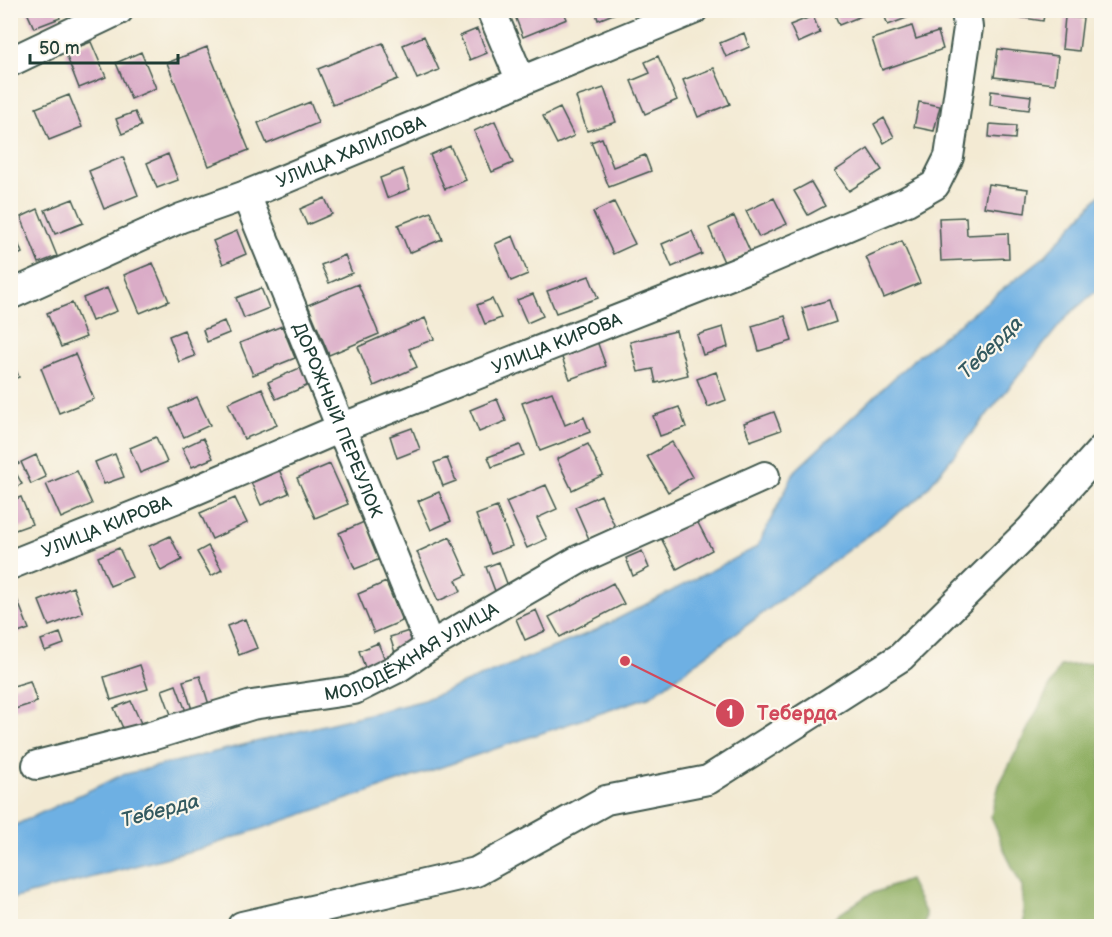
<svg xmlns="http://www.w3.org/2000/svg" width="1112" height="937" viewBox="0 0 1112 937" font-family="'Balsamiq Sans',sans-serif">
  <style>
    .forest { fill: #8dad61; stroke: #56754a; stroke-width: 1.5 }
    .water { fill: #6eb0e3; stroke: #46768c; stroke-width: 1.5 }
    .building { fill: #daacc7 }
    .lines { fill: none; stroke-linecap: round; stroke-linejoin: round }
    .minor-casing { stroke: #3f574c; stroke-width: 32 }
    .minor { stroke: #fff; stroke-width: 28 }
    .labels { text-anchor: middle; stroke-width: 4.5; stroke-linejoin: round; paint-order: stroke }
    .street-label { font-size: 18px; fill: #1f3d34; stroke: #fbf7ec }
    .water-label { font-size: 20px; font-style: italic; fill: #335a60; stroke: #fbf7ec }
    .leader { fill: none; stroke: #d1495b; stroke-width: 2 }
    .callout-dot { fill: #d1495b; stroke: #fbf7ec; stroke-width: 2 }
    .mark-label { font-size: 18px; text-anchor: middle; font-weight: bold; fill: #fff }
    .callout-label { font-size: 20px; text-anchor: middle; font-weight: bold; fill: #d1495b; stroke: #fbf7ec; stroke-width: 4.5; stroke-linejoin: round; paint-order: stroke }
  </style>
  <rect width="100%" height="100%" fill="#fbf7ec"/>
  <filter id="ink" filterUnits="userSpaceOnUse"><feTurbulence type="fractalNoise" baseFrequency=".0167" numOctaves="2"/><feDisplacementMap in="SourceGraphic" scale="12" xChannelSelector="R" yChannelSelector="G"/><feConvolveMatrix kernelMatrix="1 2 1 2 8 2 1 2 1" color-interpolation-filters="sRGB"/></filter>
  <filter id="wash" filterUnits="userSpaceOnUse"><feTurbulence type="fractalNoise" baseFrequency=".008" numOctaves="4" result="noise"/><feDisplacementMap in="SourceGraphic" scale="24" xChannelSelector="R" yChannelSelector="G"/><feGaussianBlur stdDeviation="1.35" result="paint"/><feColorMatrix in="noise" values="0 0 0 0 0 0 0 0 0 0 0 0 0 0 0 0 0 1.4 0 .05"/><feComposite in="paint" operator="in"/></filter>
  <g filter="url(#wash)">
    <rect width="100%" height="100%" fill="#f3ead3"/>
    <path class="forest" d="M 1101,662 L 1101,926 L 1021,926 L 1024,922 L 1022,887 L 1005,852 L 991,816 L 999,785 L 1060,666 Z
      M 909,880 L 926,914 L 925,926 L 822,926 L 868,895 Z"/>
    <path class="water" d="M 1101,194 L 1101,287 L 1067,316 L 921,496 L 651,696 L 206,847 L 11,899 L 11,827 L 122,775 L 421,701 L 596,630 L 757,547 L 795,471 L 913,360 L 1044,257 Z"/>
    <g id="blocks">
      <path class="building" d="M 26,10 L 57,10 L 60,18 L 34,28 Z
        M 528,10 L 563,10 L 567,19 L 523,37 L 515,16 Z
        M 595,10 L 621,10 L 621,11 L 598,20 Z
        M 833,10 L 874,10 L 874,11 L 839,25 Z
        M 887,10 L 925,10 L 925,11 L 888,25 L 883,12 Z
        M 998,10 L 1045,10 L 1043,21 L 997,14 Z
        M 813,16 L 820,33 L 798,43 L 790,25 Z
        M 1065,17 L 1083,18 L 1079,51 L 1062,49 Z
        M 912,26 L 916,39 L 938,32 L 943,49 L 882,70 L 872,39 Z
        M 477,29 L 487,53 L 470,60 L 460,36 Z
        M 744,33 L 749,47 L 726,57 L 720,43 Z
        M 424,36 L 439,70 L 417,79 L 403,45 Z
        M 91,42 L 106,77 L 79,88 L 65,52 Z
        M 383,43 L 398,79 L 333,105 L 318,69 Z
        M 207,47 L 249,150 L 209,166 L 167,63 Z
        M 998,49 L 1058,56 L 1055,84 L 994,77 Z
        M 141,52 L 156,88 L 131,99 L 116,63 Z
        M 658,56 L 677,100 L 645,114 L 631,81 L 650,73 L 645,62 Z
        M 714,68 L 730,104 L 698,117 L 683,80 Z
        M 604,88 L 616,122 L 587,131 L 576,97 Z
        M 991,91 L 1031,96 L 1029,110 L 990,105 Z
        M 69,95 L 82,127 L 49,140 L 36,108 Z
        M 310,102 L 318,123 L 267,144 L 258,123 Z
        M 919,102 L 940,106 L 934,131 L 914,127 Z
        M 560,108 L 574,136 L 557,144 L 543,116 Z
        M 135,112 L 141,126 L 122,134 L 116,119 Z
        M 884,118 L 894,137 L 884,143 L 874,124 Z
        M 495,121 L 513,163 L 492,172 L 474,131 Z
        M 990,124 L 1016,126 L 1015,139 L 989,137 Z
        M 602,138 L 613,167 L 645,155 L 651,171 L 609,187 L 591,142 Z
        M 450,146 L 466,180 L 445,189 L 430,155 Z
        M 868,149 L 882,170 L 849,191 L 835,171 Z
        M 168,154 L 178,180 L 157,188 L 147,163 Z
        M 123,157 L 138,195 L 104,209 L 89,171 Z
        M 403,169 L 410,189 L 387,198 L 380,178 Z
        M 811,182 L 825,206 L 808,215 L 794,191 Z
        M 988,184 L 1028,189 L 1025,213 L 984,207 Z
        M 325,198 L 332,214 L 307,225 L 300,209 Z
        M 774,198 L 787,224 L 759,237 L 746,211 Z
        M 73,199 L 83,223 L 55,234 L 45,210 Z
        M 614,202 L 635,244 L 613,254 L 593,212 Z
        M 10,207 L 16,221 L 10,223 Z
        M 38,209 L 57,256 L 39,263 L 21,217 Z
        M 431,212 L 442,239 L 409,253 L 398,225 Z
        M 734,216 L 750,251 L 724,262 L 709,228 Z
        M 966,217 L 967,235 L 1008,233 L 1009,258 L 941,261 L 939,218 Z
        M 237,231 L 246,254 L 223,264 L 213,241 Z
        M 692,231 L 702,254 L 672,267 L 662,244 Z
        M 14,232 L 22,253 L 10,258 L 10,233 Z
        M 513,236 L 528,274 L 511,281 L 495,244 Z
        M 902,241 L 920,283 L 884,298 L 866,257 Z
        M 345,255 L 352,273 L 329,283 L 321,265 Z
        M 153,263 L 169,301 L 140,313 L 124,275 Z
        M 589,276 L 598,298 L 556,313 L 547,291 Z
        M 358,284 L 379,334 L 329,355 L 308,305 Z
        M 107,288 L 117,311 L 92,321 L 83,298 Z
        M 261,288 L 269,308 L 244,318 L 236,298 Z
        M 533,294 L 543,316 L 527,323 L 517,300 Z
        M 492,299 L 501,318 L 485,324 L 477,305 Z
        M 829,300 L 836,322 L 809,331 L 802,308 Z
        M 72,303 L 86,337 L 61,347 L 47,313 Z
        M 785,316 L 792,341 L 759,351 L 752,326 Z
        M 425,318 L 434,339 L 409,349 L 417,367 L 374,386 L 358,347 Z
        M 224,321 L 229,333 L 207,342 L 203,330 Z
        M 282,326 L 295,358 L 253,375 L 240,343 Z
        M 723,327 L 728,347 L 703,355 L 697,335 Z
        M 184,330 L 195,356 L 179,362 L 169,336 Z
        M 676,331 L 688,375 L 656,383 L 653,369 L 638,372 L 630,342 Z
        M 597,341 L 606,366 L 570,379 L 561,355 Z
        M 75,354 L 94,399 L 59,413 L 41,368 Z
        M 10,356 L 19,377 L 10,380 Z
        M 304,366 L 311,384 L 276,399 L 268,382 Z
        M 716,372 L 726,400 L 708,407 L 697,379 Z
        M 262,388 L 277,425 L 244,439 L 228,403 Z
        M 552,392 L 565,425 L 584,417 L 590,432 L 540,451 L 522,403 Z
        M 197,397 L 210,425 L 184,437 L 170,409 Z
        M 497,399 L 506,421 L 479,432 L 470,410 Z
        M 679,407 L 686,427 L 660,436 L 653,416 Z
        M 774,412 L 781,430 L 750,441 L 744,423 Z
        M 412,428 L 420,449 L 397,458 L 390,436 Z
        M 156,437 L 167,462 L 140,473 L 130,448 Z
        M 203,438 L 213,458 L 192,467 L 182,448 Z
        M 672,442 L 692,477 L 668,492 L 647,456 Z
        M 588,444 L 603,475 L 572,490 L 557,459 Z
        M 520,445 L 524,455 L 492,467 L 488,457 Z
        M 10,448 L 19,464 L 10,469 Z
        M 115,454 L 124,477 L 104,484 L 95,462 Z
        M 36,455 L 46,477 L 31,484 L 21,462 Z
        M 447,458 L 456,481 L 443,486 L 434,463 Z
        M 330,464 L 348,504 L 315,518 L 297,478 Z
        M 278,467 L 289,493 L 261,505 L 250,480 Z
        M 77,471 L 92,504 L 61,518 L 46,484 Z
        M 16,473 L 22,484 L 10,490 L 10,476 Z
        M 546,485 L 557,509 L 537,518 L 547,539 L 527,548 L 506,502 Z
        M 439,492 L 451,521 L 431,530 L 418,501 Z
        M 601,495 L 615,527 L 589,539 L 575,507 Z
        M 21,497 L 32,524 L 10,532 L 10,501 Z
        M 235,498 L 247,523 L 212,539 L 200,513 Z
        M 497,507 L 512,546 L 491,554 L 476,515 Z
        M 696,519 L 712,550 L 677,569 L 661,538 Z
        M 364,522 L 380,559 L 355,569 L 339,533 Z
        M 170,536 L 182,560 L 161,571 L 149,546 Z
        M 450,537 L 467,575 L 456,580 L 461,591 L 438,601 L 417,552 Z
        M 208,546 L 222,570 L 211,576 L 197,552 Z
        M 119,548 L 132,577 L 110,586 L 98,557 Z
        M 642,551 L 649,568 L 633,576 L 626,558 Z
        M 499,562 L 508,586 L 495,591 L 486,567 Z
        M 386,582 L 402,621 L 374,633 L 358,594 Z
        M 613,583 L 624,604 L 560,637 L 549,617 Z
        M 73,587 L 83,613 L 49,626 L 39,601 Z
        M 17,599 L 29,629 L 10,636 L 10,601 Z
        M 536,610 L 545,631 L 525,640 L 516,619 Z
        M 245,619 L 257,648 L 239,655 L 227,626 Z
        M 409,631 L 415,650 L 396,656 L 390,637 Z
        M 60,633 L 64,644 L 45,651 L 41,640 Z
        M 378,643 L 386,662 L 366,670 L 359,651 Z
        M 140,665 L 148,689 L 111,700 L 104,677 Z
        M 200,676 L 210,708 L 193,713 L 183,681 Z
        M 30,681 L 37,702 L 12,710 L 10,687 Z
        M 176,685 L 187,714 L 173,720 L 162,690 Z
        M 131,701 L 144,730 L 127,737 L 114,708 Z"/>
    </g>
  </g>
  <g filter="url(#ink)">
    <use href="#blocks" fill-opacity="0" stroke="#3f574c" stroke-width="1.5"/>
    <g class="lines">
      <defs>
        <g id="minor">
          <path d="M 491,10 L 521,81"/>
          <path d="M 10,62 L 119,10"/>
          <path id="s1" d="M 246,195 L 430,646"/>
          <path id="s2" d="M 10,295 L 181,218 L 246,195 L 693,10"/>
          <path id="s3" d="M 10,565 L 180,497 L 341,428 L 751,267 L 907,201 L 935,185 L 949,157 L 968,28 L 966,10"/>
          <path id="s4" d="M 37,765 L 151,736 L 252,705 L 354,690 L 398,668 L 430,646 L 580,559 L 765,476"/>
          <path d="M 242,926 L 476,872 L 606,800 L 708,780 L 901,657 L 1030,530 L 1102,449"/>
        </g>
      </defs>
      <use href="#minor" class="minor-casing"/>
      <use href="#minor" class="minor"/>
    </g>
  </g>
  <g class="labels">
    <g class="street-label">
      <text dy="6" stroke="none"><textPath href="#s2" startOffset="370">УЛИЦА ХАЛИЛОВА</textPath></text>
      <text dy="6" stroke="none"><textPath href="#s3" startOffset="590">УЛИЦА КИРОВА</textPath></text>
      <text dy="6" stroke="none"><textPath href="#s1" startOffset="243">ДОРОЖНЫЙ ПЕРЕУЛОК</textPath></text>
      <text dy="6" stroke="none"><textPath href="#s3" startOffset="104">УЛИЦА КИРОВА</textPath></text>
      <text dy="6" stroke="none"><textPath href="#s4" startOffset="394">МОЛОДЁЖНАЯ УЛИЦА</textPath></text>
    </g>
    <g class="water-label">
      <text transform="translate(990 347) rotate(-44)" y="7">Теберда</text>
      <text transform="translate(160 810) rotate(-15)" y="7">Теберда</text>
    </g>
  </g>
  <path class="leader" d="M625 661L730 713"/>
  <g class="callout-dot">
    <circle cx="625" cy="661" r="6"/>
    <circle cx="730" cy="713" r="15"/>
  </g>
  <g class="mark-label">
    <text x="730" y="719">1</text>
  </g>
  <g class="callout-label">
    <text x="797" y="720">Теберда</text>
  </g>
  <rect width="1112" height="937" fill="none" stroke="#fbf7ec" stroke-width="36"/>
  <path d="M30 54v9h148v-9" fill="none" stroke="#1f3d34" stroke-width="3"/>
  <text x="39" y="54" font-size="18" fill="#1f3d34" stroke="#fbf7ec" stroke-width="4.5" paint-order="stroke">50 m</text>
</svg>
